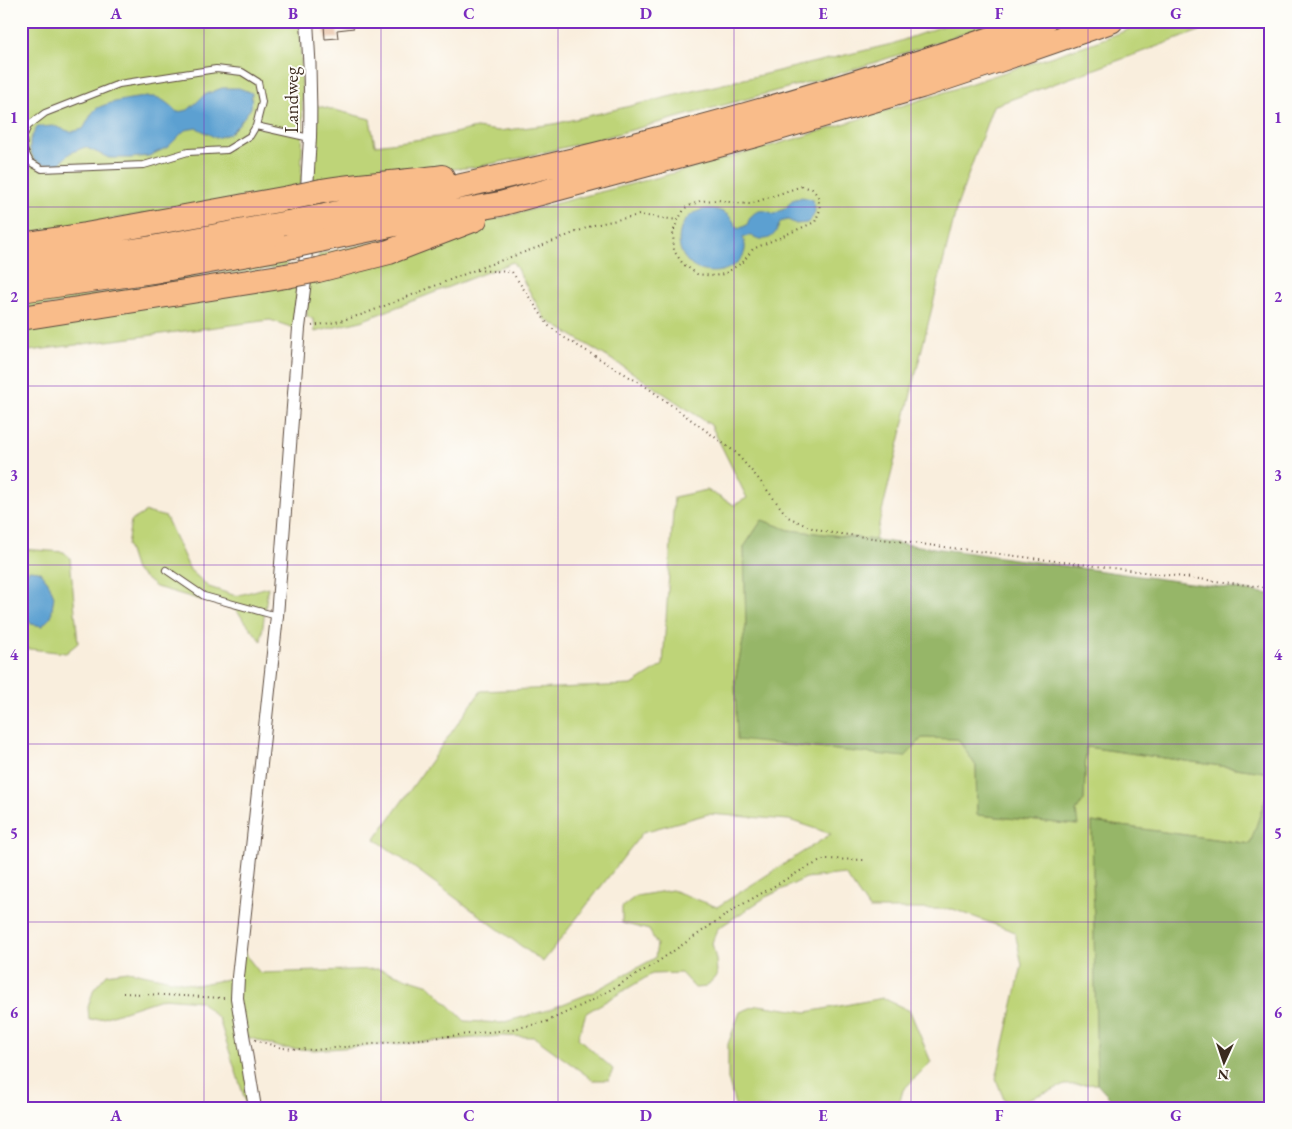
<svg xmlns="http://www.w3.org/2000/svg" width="1292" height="1129" viewBox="0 0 1292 1129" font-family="'EB Garamond',serif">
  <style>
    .green { fill: #bed478; stroke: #7c7f4b }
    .forest { fill: #96b668; stroke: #687043 }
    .water { fill: #5ca0d1; stroke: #4c6578 }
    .building { fill: #dea984 }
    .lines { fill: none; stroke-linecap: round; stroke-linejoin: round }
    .lane-casing { stroke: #58473b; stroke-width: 8 }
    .street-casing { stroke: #58473b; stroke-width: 14 }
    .highway-casing { stroke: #58473b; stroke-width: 26 }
    .path { stroke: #58473b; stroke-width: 2; stroke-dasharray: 1 4; stroke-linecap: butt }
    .lane { stroke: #fff; stroke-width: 6 }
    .street { stroke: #fff; stroke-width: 12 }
    .highway { stroke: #f9bc8a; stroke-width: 24 }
    .highway-bridge-casing { stroke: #58473b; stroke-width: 26; stroke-linecap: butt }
    .highway-bridge { stroke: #f9bc8a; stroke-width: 24 }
    .grid { fill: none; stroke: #7b2cbf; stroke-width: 1; stroke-opacity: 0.55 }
    .labels { text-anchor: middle; stroke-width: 4; stroke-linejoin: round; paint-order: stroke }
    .street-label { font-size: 19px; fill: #3b2a1e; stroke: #fdfcf7 }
    .neatline { fill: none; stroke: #7b2cbf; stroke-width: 2 }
    .grid-label { font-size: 16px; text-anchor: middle; font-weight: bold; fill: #7b2cbf }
  </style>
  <rect width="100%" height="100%" fill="#fdfcf7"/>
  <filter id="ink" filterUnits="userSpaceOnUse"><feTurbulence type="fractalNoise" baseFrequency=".02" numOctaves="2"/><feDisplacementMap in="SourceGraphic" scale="10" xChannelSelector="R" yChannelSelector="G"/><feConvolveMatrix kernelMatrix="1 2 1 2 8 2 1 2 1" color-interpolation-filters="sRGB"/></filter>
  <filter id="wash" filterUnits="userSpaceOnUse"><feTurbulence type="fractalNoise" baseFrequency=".0096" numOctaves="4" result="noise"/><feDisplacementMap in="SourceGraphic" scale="20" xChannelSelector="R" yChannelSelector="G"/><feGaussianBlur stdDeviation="1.12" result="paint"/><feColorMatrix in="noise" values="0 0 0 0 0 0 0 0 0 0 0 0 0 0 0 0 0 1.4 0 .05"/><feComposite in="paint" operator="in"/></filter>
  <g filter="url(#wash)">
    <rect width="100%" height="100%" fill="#f9eedd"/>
    <path class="green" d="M 21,21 L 300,21 L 303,124 L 301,184 L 290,190 L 21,234 Z
      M 957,21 L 1000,21 L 917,49 L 835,75 L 591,141 L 520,158 L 476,167 L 311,182 L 315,105 L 370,119 L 375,145 L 437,137 L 476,128 L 499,131 L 554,124 L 892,44 Z
      M 1152,21 L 1227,21 L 993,106 L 957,206 L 875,540 L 789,530 L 762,520 L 744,547 L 746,626 L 735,681 L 922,738 L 958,739 L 976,766 L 977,815 L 1077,825 L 1076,811 L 1084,800 L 1086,747 L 1271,773 L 1271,782 L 1251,844 L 1092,822 L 1097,1084 L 1065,1085 L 1007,1107 L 996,1079 L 1022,965 L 1015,932 L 953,909 L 869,909 L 845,874 L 806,878 L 766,897 L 717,929 L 712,943 L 716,960 L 717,975 L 706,987 L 695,988 L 681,973 L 652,974 L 586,1013 L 578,1038 L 613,1069 L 609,1080 L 593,1080 L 534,1037 L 502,1036 L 315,1050 L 282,1048 L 244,1036 L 255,1108 L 247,1108 L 246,1103 L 219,1019 L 200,1001 L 164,998 L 103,1018 L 89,1020 L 88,1007 L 94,989 L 107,974 L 128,971 L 196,985 L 238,977 L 241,949 L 260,973 L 378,969 L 429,985 L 465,1021 L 501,1023 L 548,1010 L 593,992 L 655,958 L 657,944 L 649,930 L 622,923 L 622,907 L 636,896 L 672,890 L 717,907 L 831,834 L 789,820 L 708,814 L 643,832 L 543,962 L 375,839 L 481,691 L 632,685 L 663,665 L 674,497 L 707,490 L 734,505 L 747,498 L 711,425 L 627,369 L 545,319 L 513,262 L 361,321 L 315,332 L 314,320 L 307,316 L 307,279 L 483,222 L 663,176 L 795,139 L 933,96 L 1092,43 Z
      M 406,236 L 318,260 L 319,254 Z
      M 287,259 L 286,266 L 21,310 L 21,304 L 102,293 Z
      M 298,280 L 294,328 L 270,320 L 21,352 L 21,323 Z
      M 146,512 L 166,517 L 190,570 L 209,587 L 236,596 L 268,587 L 261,641 L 236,610 L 156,587 L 135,570 L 127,545 L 131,521 Z
      M 21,549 L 64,552 L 70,558 L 78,643 L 66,653 L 21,648 Z
      M 883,998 L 910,1011 L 931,1062 L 903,1090 L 898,1108 L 736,1108 L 728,1079 L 728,1044 L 740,1012 L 758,1005 L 807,1012 Z"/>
    <path class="forest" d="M 762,520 L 789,530 L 875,540 L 1271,594 L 1271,773 L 1086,747 L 1084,800 L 1076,811 L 1078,825 L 977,815 L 976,766 L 958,739 L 922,738 L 905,757 L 737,740 L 735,681 L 746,626 L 744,547 Z
      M 1271,782 L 1271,1108 L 1117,1108 L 1116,1105 L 1097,1084 L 1092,822 L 1250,844 Z"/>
    <path class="water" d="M 222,88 L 239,88 L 252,93 L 251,108 L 238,125 L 229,134 L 216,138 L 197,128 L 185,130 L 168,147 L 149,156 L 130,158 L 109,158 L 85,147 L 70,153 L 59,164 L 43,164 L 34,159 L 30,150 L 30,140 L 37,127 L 54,126 L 71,132 L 83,129 C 87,123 91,113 96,109 C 106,102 142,96 154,97 C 161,97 171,106 177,112 L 188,110 L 197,102 L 204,95 Z
      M 802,197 L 812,199 C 817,210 816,215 807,223 L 796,224 L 788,220 L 780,222 C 775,240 765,243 749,235 L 743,238 C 744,241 745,243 745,245 C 747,258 732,269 721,271 C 714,273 705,272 698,269 C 692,267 688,262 684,257 C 679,249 678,241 680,232 C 685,210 712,202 729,216 C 733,219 735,225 738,229 L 747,225 C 751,211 761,207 774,214 L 786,208 L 792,200 Z
      M 29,570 L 39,571 L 48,582 L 54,596 L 51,617 L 42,626 L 31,624 L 21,607 L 24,578 Z"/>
    <g id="blocks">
      <path class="building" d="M 337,21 L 353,21 L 354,28 L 337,30 L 338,38 L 325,39 L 324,25 L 337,24 Z"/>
    </g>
  </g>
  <g filter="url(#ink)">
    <use href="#blocks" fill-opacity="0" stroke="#58473b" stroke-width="1"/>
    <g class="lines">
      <defs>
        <path id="lane" d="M 256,126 L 262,102 L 258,82 L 242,72 L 216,69 L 119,84 L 45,113 L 28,126 L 23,137 L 24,150 L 30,162 L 42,169 L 144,165 L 188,152 L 227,150 L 250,136 L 256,126 L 310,138
          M 166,570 L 204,596 L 277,616"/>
        <path id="street" d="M 307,199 C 307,178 309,157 310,137 C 311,98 310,60 307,21
          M 255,1108 L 237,998 L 238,977 L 277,616 L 299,328 L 305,281 L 306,239"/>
        <path id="highway" d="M 322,191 C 361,184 402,183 442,177
          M 320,217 C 438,192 556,166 673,135 C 798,102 921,63 1044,21
          M 319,240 L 433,216 L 500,204 L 752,136 L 921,86 L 993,62 L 1111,21
          M 21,245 L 86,235 L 289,198
          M 21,268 L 152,248 L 288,223
          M 318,270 L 389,252 L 475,219
          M 21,290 L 159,270 L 287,247
          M 21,318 L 286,276"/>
      </defs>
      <use href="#lane" class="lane-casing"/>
      <use href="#street" class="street-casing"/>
      <use href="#highway" class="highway-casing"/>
      <path class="path" d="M 802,186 L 812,189 L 818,196 L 820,210 L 815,222 L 753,249 L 743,262 L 724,274 L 714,276 L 697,274 L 683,264 L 674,251 L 673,232 L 678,220 L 685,208 L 700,201 L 718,200 L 735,203 L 750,204 Z
        M 477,269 L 536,248 L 594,225 L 639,215 L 678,220
        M 312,326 L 336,322 L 364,314 L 475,270 L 512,272 L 549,326 L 565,338 L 648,388 L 735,452 L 757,477 L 788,517 L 809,527 L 825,532 L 1271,588
        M 123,993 L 225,998
        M 255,1040 L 282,1048 L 315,1050 L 508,1030 L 546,1022 L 593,1000 L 653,965 L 733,910 L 800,871 L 825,859 L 865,860"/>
      <use href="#lane" class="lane"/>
      <use href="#street" class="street"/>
      <use href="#highway" class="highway"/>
      <defs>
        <path id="highway-bridge" d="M 289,198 L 322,191
          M 288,223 L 320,217
          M 287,247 L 319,240
          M 286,276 L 318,270"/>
      </defs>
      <use href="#highway-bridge" class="highway-bridge-casing"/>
      <use href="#highway-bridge" class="highway-bridge"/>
    </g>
  </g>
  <path class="grid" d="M 204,21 L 204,1108M 381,21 L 381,1108M 558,21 L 558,1108M 734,21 L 734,1108M 911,21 L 911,1108M 1088,21 L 1088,1108M 21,207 L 1271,207M 21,386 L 1271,386M 21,565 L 1271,565M 21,744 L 1271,744M 21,922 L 1271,922"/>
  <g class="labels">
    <g class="street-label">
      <text transform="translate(291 100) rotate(-90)" y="7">Landweg</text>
    </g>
  </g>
  <rect width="1292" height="1129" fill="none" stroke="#fdfcf7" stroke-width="55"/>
  <g transform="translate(1224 1062) rotate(183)" stroke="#fdfcf7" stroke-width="4" paint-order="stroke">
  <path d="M0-4L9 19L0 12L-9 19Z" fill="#3b2a1e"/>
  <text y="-8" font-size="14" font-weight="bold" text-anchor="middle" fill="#3b2a1e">N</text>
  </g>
  <rect x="28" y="28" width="1236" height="1074" class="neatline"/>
  <g class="grid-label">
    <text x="116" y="19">A</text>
    <text x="293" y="19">B</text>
    <text x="469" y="19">C</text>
    <text x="646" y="19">D</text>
    <text x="823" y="19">E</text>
    <text x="999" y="19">F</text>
    <text x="1176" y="19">G</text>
    <text x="14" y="123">1</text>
    <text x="1278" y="123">1</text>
    <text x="14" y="302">2</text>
    <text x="1278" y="302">2</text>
    <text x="14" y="481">3</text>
    <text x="1278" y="481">3</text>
    <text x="14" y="660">4</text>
    <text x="1278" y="660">4</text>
    <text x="14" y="839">5</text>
    <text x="1278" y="839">5</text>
    <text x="14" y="1018">6</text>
    <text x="1278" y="1018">6</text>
    <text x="116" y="1121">A</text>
    <text x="293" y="1121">B</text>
    <text x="469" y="1121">C</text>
    <text x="646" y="1121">D</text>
    <text x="823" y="1121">E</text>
    <text x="999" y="1121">F</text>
    <text x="1176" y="1121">G</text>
  </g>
</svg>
